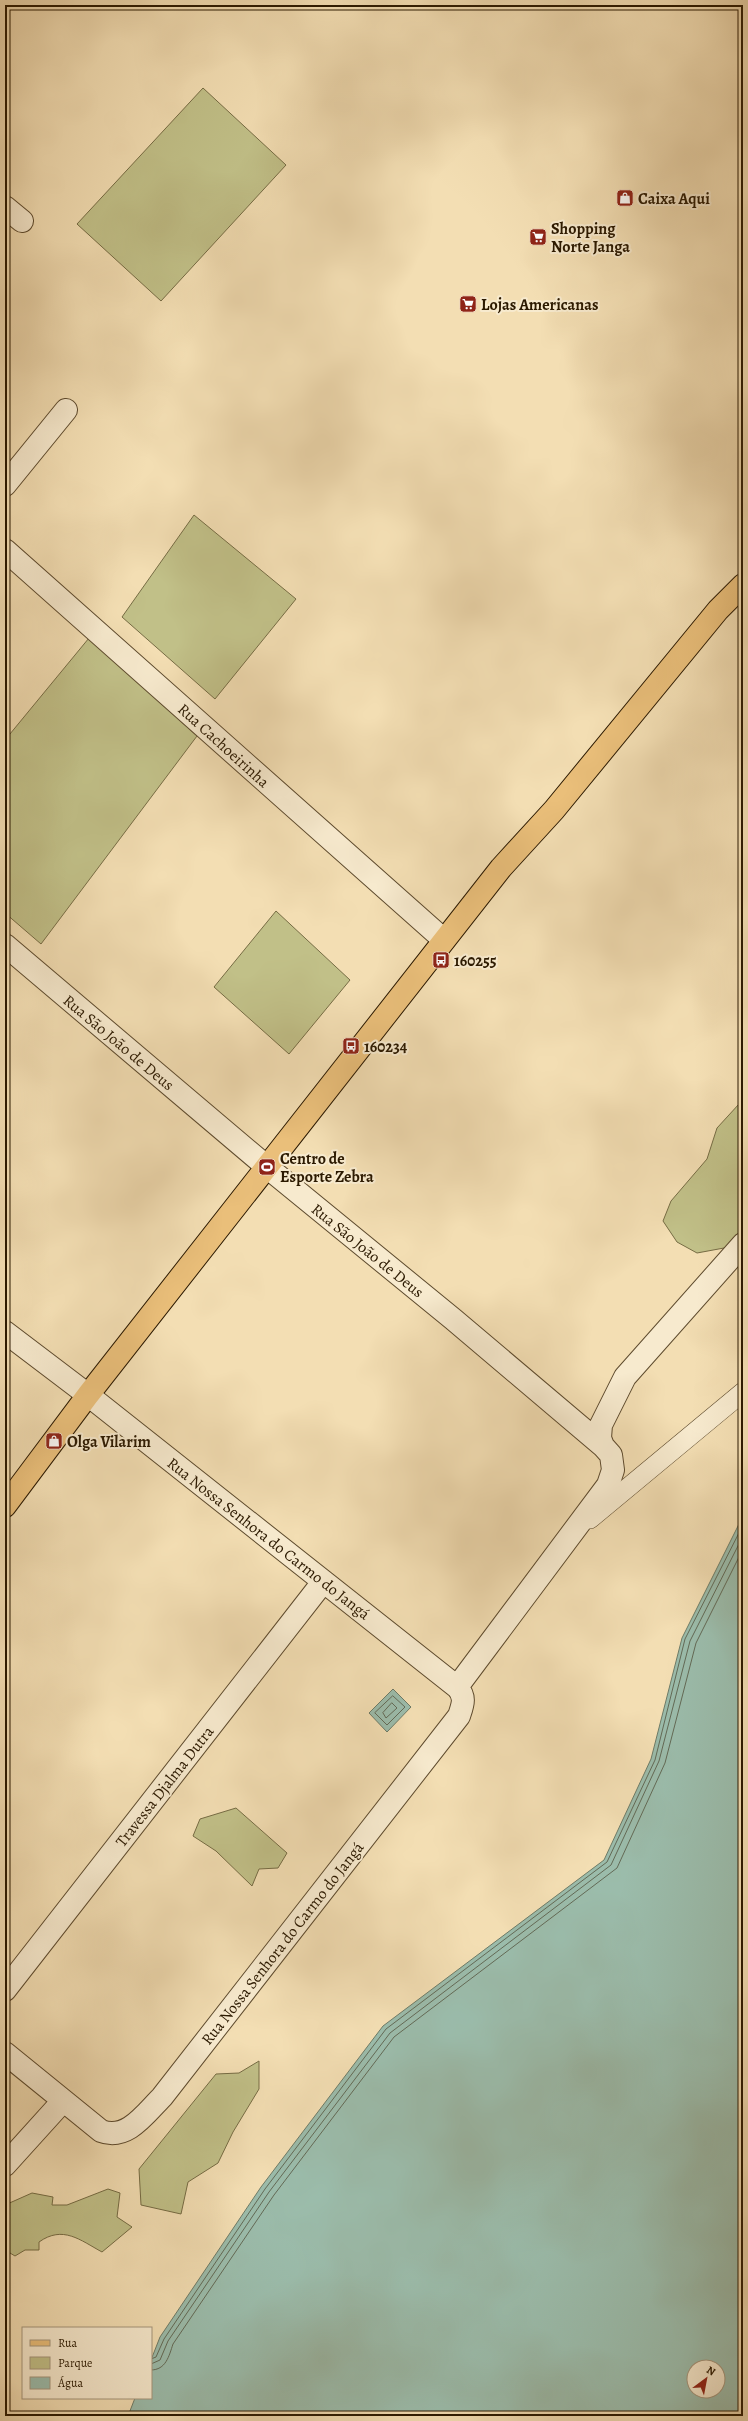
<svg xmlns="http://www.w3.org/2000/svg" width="748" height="2421" viewBox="0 0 748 2421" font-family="Alegreya,serif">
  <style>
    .green { fill: #c1c088; stroke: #766c44 }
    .water { fill: #9bbcab; stroke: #6e7b67; fill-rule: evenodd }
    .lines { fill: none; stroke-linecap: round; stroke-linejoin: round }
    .shore { stroke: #636a56; stroke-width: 1 }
    .pedestrian-casing { stroke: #5d4a2d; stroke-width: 20 }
    .minor-casing { stroke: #5d4a2d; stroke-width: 24 }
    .primary-casing { stroke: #2b1900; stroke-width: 24 }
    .pedestrian { stroke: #f7eace; stroke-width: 19 }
    .minor { stroke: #f7eace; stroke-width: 22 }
    .primary { stroke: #eabf7a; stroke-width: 22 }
    .labels { text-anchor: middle; stroke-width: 4; stroke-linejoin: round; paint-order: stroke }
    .poi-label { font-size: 16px; font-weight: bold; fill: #2b1900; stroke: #f7eace; text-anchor: start }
    .street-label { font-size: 16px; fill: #2b1900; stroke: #f7eace }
  </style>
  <rect width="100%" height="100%" fill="#f3deb3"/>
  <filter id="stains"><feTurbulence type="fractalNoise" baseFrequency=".005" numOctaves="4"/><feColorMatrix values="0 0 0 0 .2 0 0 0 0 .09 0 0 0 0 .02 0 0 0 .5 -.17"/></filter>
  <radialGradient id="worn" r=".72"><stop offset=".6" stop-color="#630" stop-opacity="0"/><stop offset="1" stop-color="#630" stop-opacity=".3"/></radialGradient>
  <path class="green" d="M 203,88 L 286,165 L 161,301 L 77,224 Z
    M 194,515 L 296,599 L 215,699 L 122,617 Z
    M 89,638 L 197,736 L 41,944 L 5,913 L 5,740 Z
    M 276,911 L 350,980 L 289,1054 L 214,987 Z
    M 739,1104 L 743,1104 L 743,1232 L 724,1248 L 697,1253 L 677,1242 L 663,1221 L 671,1201 L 707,1159 L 717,1128 Z
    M 236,1808 L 287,1853 L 278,1868 L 259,1869 L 252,1886 L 216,1851 L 193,1836 L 200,1819 Z
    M 259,2061 L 259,2089 L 233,2132 L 218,2163 L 188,2182 L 181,2214 L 141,2205 L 139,2169 L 216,2074 L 239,2073 Z
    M 108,2189 L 120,2193 L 117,2217 L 132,2227 L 102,2252 C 80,2240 63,2225 39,2242 L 39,2250 L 25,2250 L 15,2256 L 10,2253 L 5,2268 L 5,2205 L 32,2193 L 53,2197 L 52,2205 L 67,2205 Z"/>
  <path class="water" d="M 743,1516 L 743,2416 L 128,2416 L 135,2398 L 151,2398 L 151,2360 L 160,2337 L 261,2187 L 383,2026 L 604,1860 L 651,1759 L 682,1638 ZM 694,2367 L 718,2367 L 718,2391 L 694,2391 Z
    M 393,1689 L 411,1707 L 387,1732 L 369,1713 Z"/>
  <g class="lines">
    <path class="shore" d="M 393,1696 L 405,1707 L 387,1725 L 375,1713 Z
      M 392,1703 L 397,1708 L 386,1718 L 383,1713 Z
      M 151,2359 L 156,2357 L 164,2339 L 265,2189 L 386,2029 L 607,1862 L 655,1760 L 685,1639 L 743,1525
      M 151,2364 L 160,2360 L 168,2341 L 269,2192 L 390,2033 L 611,1865 L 659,1761 L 690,1641 L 743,1536
      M 151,2370 C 166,2370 169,2356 173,2344 L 274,2195 L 394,2037 L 617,1868 L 665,1763 L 696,1643 L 743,1549"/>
    <defs>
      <path id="pedestrian" d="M 590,1519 L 743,1392"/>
      <path id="minor" d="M 5,207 L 22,221
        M 5,485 L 66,410
        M 5,550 L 444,940
        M 5,945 L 267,1167 L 453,1319 L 603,1446
        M 5,1332 L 88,1395 L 457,1687 C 466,1697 463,1704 459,1716 L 162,2097 C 145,2114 127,2141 101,2131 L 5,2053
        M 457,1687 L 608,1485 L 613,1470 L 611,1455 L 603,1446 L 600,1438 L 601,1425 L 625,1377 L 743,1244
        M 5,1990 L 323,1582
        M 5,2165 L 62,2102"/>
      <path id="primary" d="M 5,1506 L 88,1395 L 501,868 L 554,810 L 718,610 L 743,585"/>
    </defs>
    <use href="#pedestrian" class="pedestrian-casing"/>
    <use href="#minor" class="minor-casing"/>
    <use href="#primary" class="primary-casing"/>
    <use href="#pedestrian" class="pedestrian"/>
    <use href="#minor" class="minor"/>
    <use href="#primary" class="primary"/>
  </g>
  <defs>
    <symbol id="shop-square" viewBox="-11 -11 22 22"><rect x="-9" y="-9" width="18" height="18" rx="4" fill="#8f2418" stroke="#f7eace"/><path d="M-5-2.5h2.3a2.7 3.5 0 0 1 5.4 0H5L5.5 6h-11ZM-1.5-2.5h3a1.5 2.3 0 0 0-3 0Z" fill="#fff"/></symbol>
    <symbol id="supermarket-square" viewBox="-11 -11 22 22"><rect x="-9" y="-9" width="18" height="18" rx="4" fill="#8f2418" stroke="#f7eace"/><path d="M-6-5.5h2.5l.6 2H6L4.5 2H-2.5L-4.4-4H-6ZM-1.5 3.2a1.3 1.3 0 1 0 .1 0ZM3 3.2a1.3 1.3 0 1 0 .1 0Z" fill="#fff"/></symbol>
    <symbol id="bus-square" viewBox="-11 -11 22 22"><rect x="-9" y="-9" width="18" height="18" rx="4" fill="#8f2418" stroke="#f7eace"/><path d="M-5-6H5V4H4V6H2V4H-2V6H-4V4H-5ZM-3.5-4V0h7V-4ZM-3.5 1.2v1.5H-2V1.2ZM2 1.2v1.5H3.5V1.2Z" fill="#fff"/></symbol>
    <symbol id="stadium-square" viewBox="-11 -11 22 22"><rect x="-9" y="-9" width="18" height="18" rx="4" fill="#8f2418" stroke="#f7eace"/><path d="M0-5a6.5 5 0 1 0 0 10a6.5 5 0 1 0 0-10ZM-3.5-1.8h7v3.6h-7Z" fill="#fff"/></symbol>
  </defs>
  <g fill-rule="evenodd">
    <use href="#shop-square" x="615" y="188" width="20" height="20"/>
    <use href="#supermarket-square" x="528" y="227" width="20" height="20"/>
    <use href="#supermarket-square" x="458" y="294" width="20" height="20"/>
    <use href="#bus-square" x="431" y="950" width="20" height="20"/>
    <use href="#bus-square" x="341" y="1036" width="20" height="20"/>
    <use href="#stadium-square" x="257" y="1157" width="20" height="20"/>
    <use href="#shop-square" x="44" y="1431" width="20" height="20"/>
  </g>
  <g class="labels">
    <g class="poi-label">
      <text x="638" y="204">Caixa Aqui</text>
      <text x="551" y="234">Shopping<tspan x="551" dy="18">Norte Janga</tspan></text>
      <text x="481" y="310">Lojas Americanas</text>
      <text x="454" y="966">160255</text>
      <text x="364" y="1052">160234</text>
      <text x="280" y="1164">Centro de<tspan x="280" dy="18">Esporte Zebra</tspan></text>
      <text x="67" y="1447">Olga Vilarim</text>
    </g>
    <g class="street-label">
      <text transform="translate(224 745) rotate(42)" y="6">Rua Cachoeirinha</text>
      <text transform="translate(119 1042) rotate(40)" y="6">Rua São João de Deus</text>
      <text transform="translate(368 1250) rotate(39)" y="6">Rua São João de Deus</text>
      <text transform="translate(269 1538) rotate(38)" y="6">Rua Nossa Senhora do Carmo do Jangá</text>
      <text transform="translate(164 1786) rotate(-52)" y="6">Travessa Djalma Dutra</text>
      <text transform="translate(282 1943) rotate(-52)" y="6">Rua Nossa Senhora do Carmo do Jangá</text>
    </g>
  </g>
  <rect width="748" height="2421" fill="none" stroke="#f3deb3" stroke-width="20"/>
  <rect x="6" y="6" width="736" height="2409" fill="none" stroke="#2b1900" stroke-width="2"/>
  <rect x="10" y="10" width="728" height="2401" fill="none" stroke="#2b1900"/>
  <rect x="22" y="2327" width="130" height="72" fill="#f7eace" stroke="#a5967c"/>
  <rect x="30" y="2340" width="20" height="6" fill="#eabf7a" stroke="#a5967c"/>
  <text x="58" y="2347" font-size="12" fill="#2b1900">Rua</text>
  <rect x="30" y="2357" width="20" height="12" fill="#c1c088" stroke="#a5967c"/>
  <text x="58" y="2367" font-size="12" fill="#2b1900">Parque</text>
  <rect x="30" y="2377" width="20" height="12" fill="#9bbcab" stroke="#a5967c"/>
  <text x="58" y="2387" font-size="12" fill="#2b1900">Água</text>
  <g transform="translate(706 2379) rotate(32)"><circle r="19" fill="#f7eace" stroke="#a5967c"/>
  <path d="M0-3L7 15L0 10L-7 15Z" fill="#8f2418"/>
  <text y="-6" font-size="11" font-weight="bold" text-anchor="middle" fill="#2b1900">N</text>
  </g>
  <rect width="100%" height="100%" filter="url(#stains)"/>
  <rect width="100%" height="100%" fill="url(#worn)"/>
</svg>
